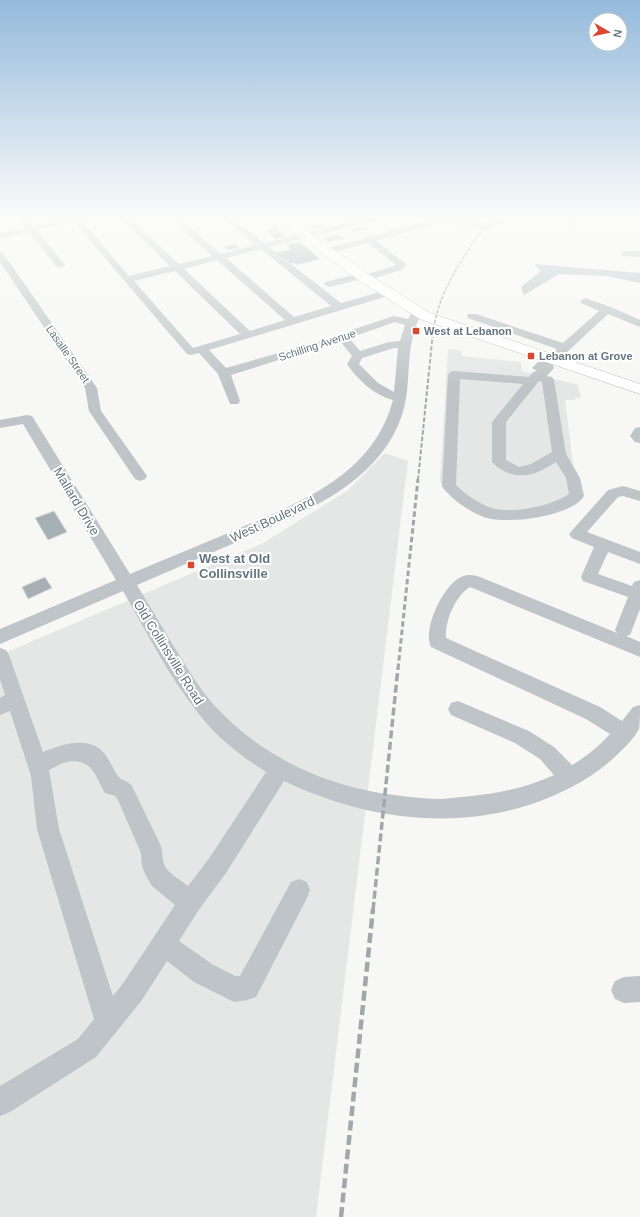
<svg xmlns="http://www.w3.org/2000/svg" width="640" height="1217" viewBox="0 0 640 1217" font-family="Helvetica,sans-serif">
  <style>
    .built { fill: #e5e7e6 }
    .water { fill: #b6c4c7 }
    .building { fill: #a6b0b4; stroke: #d9d9d7 }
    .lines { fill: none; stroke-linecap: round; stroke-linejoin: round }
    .major-casing { stroke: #b2b8bb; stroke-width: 1 }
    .minor { fill: #bec4c7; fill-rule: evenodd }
    .major { fill: #fff; fill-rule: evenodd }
    .rail-far4 { stroke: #a0a8ac; stroke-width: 1.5; stroke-dasharray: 3.5 1.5; stroke-linecap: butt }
    .rail-far3 { stroke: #a0a8ac; stroke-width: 2; stroke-dasharray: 4.5 2; stroke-linecap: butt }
    .rail-far2 { stroke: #a0a8ac; stroke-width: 3; stroke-dasharray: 5.5 3; stroke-linecap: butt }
    .rail-far1 { stroke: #a0a8ac; stroke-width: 3.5; stroke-dasharray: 8 3.5; stroke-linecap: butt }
    .rail { stroke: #a0a8ac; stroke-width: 4.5; stroke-dasharray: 10 4.5; stroke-linecap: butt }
    .poi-dot { fill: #dc4730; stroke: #fff; stroke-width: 1.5 }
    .labels { text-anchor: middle; stroke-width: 4; stroke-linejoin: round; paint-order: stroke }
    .far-poi-label { font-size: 11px; font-weight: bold; fill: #64767f; stroke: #fff; text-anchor: start }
    .far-street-label { font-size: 11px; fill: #64767f; stroke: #fff }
    .street-label { font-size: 13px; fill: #64767f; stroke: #fff }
    .poi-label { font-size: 13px; font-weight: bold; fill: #64767f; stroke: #fff; text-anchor: start }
  </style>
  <rect width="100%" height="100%" fill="#f7f7f5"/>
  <path class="built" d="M 448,349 L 460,350 L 462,356 L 521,362 L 522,371 L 578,385 L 581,397 L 574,400 L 565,400 L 574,472 L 579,493 L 557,511 L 524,520 L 503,518 L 459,500 L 444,490 L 440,480 Z
    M 385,453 L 408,461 L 316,1217 L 0,1217 L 0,655 L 263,543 L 347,491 Z"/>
  <path class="water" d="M 534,264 L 640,273 L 640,283 L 607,276 L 559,274 L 524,295 L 521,287 L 541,271 Z"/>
  <path class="building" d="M 321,224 L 325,227 L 314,229 L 311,225 Z
    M 275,227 L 280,230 L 271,233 L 267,231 L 271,230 L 269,229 Z
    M 359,227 L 361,229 L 367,227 L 370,229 L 352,232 L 348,230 Z
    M 282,232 L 285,237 L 275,239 L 270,234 Z
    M 338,235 L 344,238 L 329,242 L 323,238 Z
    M 300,242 L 320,259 L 296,265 L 294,263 L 291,264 L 284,258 L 280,259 L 274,253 L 291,249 L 286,245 Z
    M 234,244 L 239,248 L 228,250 L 224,247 Z
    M 54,511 L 67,532 L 48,540 L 35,518 Z
    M 45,577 L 52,588 L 28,599 L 22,587 Z"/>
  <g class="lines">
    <defs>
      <path id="major" d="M 273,217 L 286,217 L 370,275 L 430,313 L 640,384 L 640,394 L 420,319 L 360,281 Z"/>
    </defs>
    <use href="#major" class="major-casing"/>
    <path class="minor" d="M 18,217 L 26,217 L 34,226 L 70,218 L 70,217 L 90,217 L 89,219 L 82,221 L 129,276 L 170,266 L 119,217 L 128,217 L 179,264 L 212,256 L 169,217 L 178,217 L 221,254 L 255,245 L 222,217 L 231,217 L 264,243 L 369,217 L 382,217 L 381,219 L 269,247 L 341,303 L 387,290 L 392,293 L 391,295 L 209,350 L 226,368 L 317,342 L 390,317 L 394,316 L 408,319 L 413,310 L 421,310 L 422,312 C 402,350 414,382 401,418 C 376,486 300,514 239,541 C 205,556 171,570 137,585 C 150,607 163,628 176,650 C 188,669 199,688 214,705 C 262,757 324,786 394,795 C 409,797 426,799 442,799 C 452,798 462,797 472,796 C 501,793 528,787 554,775 L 540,759 L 515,743 L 451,715 L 448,709 L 451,703 L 458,701 L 529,731 L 554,747 L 572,765 C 586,757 599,746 610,734 L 586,719 L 431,647 C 422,629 444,584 461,577 C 468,574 473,575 480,577 L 617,633 L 615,630 L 628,597 L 583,581 L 581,577 L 594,547 L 572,538 L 569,534 L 608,490 L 623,486 L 640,491 L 640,501 L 623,496 L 618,497 L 587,532 L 640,552 L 640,564 L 608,552 L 598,574 L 632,586 L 634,582 L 640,580 L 640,609 L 630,635 L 626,636 L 640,642 L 640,657 L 470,587 C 455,596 445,621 446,638 L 600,707 L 622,721 L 633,707 L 640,705 C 640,711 640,723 639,729 C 631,744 607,765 592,775 C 498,836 382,828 284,781 L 226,873 L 198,911 L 179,941 L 212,964 L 235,976 L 240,976 L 291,882 L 299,879 L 307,882 L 310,890 L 307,898 L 256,997 L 247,1000 L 234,1002 L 194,982 L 167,961 L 142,1000 L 96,1057 L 10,1112 L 0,1116 L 0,1086 L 78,1039 L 94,1019 L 37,829 L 31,776 L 10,711 L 0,715 L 0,698 L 5,695 L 0,680 L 0,648 L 6,650 L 9,655 L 43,752 C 62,744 89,735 105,754 C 110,761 113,769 118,776 C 120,780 127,780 132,786 L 160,844 C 163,851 162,857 164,864 C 167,873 181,880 188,886 L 210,857 L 266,772 C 241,756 217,738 199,714 C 169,677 147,633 123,591 L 0,644 L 0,629 L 116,580 L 23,424 L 0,428 L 0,420 L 27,415 L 32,416 L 130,574 C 164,560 199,545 233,531 C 299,503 373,476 393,400 C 374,395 358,380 347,364 L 352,356 L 340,341 L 231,375 L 240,401 L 238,404 L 230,404 L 218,374 L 199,353 L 191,355 L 187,354 L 74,222 L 37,230 L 65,265 L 60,268 L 57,267 L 29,232 L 0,239 L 0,233 L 26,228 ZM 261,249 L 331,306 L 294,317 L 226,258 ZM 217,260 L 285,320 L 250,331 L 184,269 ZM 175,271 L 240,334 L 193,348 L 134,281 ZM 395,322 L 405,325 L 400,341 L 389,342 L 360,351 L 349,338 ZM 394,348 L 398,348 L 394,392 L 378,383 L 359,364 L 362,358 ZM 72,761 C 93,761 96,777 105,793 L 115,796 L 118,800 L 141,853 L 142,866 L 145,874 L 152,886 L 175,905 L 124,982 L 113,996 L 59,829 L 49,770 L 63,763 Z
      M 496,217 L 505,217 L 496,227 L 488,230 L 456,224 L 437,224 L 376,241 L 405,263 L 407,265 L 401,270 L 365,281 L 361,279 L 329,287 L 324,284 L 325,282 L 361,273 L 365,275 L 396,265 L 368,243 L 328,254 L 325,253 L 323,251 L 325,249 L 437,218 L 456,218 L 487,224 Z
      M 558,217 L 568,217 L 579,223 L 578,225 L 572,225 Z
      M 626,251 L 640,251 L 640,257 L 623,256 L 621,254 L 623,252 Z
      M 0,252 L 3,253 L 97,388 L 101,411 L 145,473 L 147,476 L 145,479 L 140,481 L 135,479 L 89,411 L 85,388 L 0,262 Z
      M 585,298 L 611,307 L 640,320 L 640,327 L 608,314 L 553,365 L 554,368 L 547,376 L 552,377 L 554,380 L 566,454 L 580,478 L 584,496 C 572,516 514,523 492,519 C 476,517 450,499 442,486 L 448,375 L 450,372 L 454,371 L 529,377 L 533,372 L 537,371 L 532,368 L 538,362 L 543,361 L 557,349 L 468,318 L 467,316 L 468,314 L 476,314 L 563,343 L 599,311 L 581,303 L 580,301 ZM 460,379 L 523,384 L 492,422 L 492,462 C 495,466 500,469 504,471 C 524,481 540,472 556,462 L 566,478 L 569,494 C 551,506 517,513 495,509 C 482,506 465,494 456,485 ZM 539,381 L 542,382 L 552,452 L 531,464 L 519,467 L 506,460 L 506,422 Z
      M 640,427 L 640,443 L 635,442 L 630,436 L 635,428 Z
      M 640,976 L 640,1002 L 624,1003 L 615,999 L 611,990 L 615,981 L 624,977 Z"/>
    <use href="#major" class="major"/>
    <path class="rail-far4" d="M 433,333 C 438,289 467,252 491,217"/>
    <path class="rail-far3" d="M 418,480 L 433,332"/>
    <path class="rail-far2" d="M 398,669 L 418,479"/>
    <path class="rail-far1" d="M 373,910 L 398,668"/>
    <path class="rail" d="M 341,1217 L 373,909"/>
  </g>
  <linearGradient id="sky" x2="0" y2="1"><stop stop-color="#94badb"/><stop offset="0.56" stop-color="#fbfbfa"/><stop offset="1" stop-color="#fbfbfa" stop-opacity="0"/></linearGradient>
  <rect width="640" height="387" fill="url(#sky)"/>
  <g class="poi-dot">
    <rect x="412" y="327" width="8" height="8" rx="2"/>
    <rect x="527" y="352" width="8" height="8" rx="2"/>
    <rect x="187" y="561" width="8" height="8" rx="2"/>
  </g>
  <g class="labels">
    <g class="far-poi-label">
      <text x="424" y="335">West at Lebanon</text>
      <text x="539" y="360">Lebanon at Grove</text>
    </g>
    <g class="far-street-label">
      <text transform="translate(317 345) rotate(-18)" y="4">Schilling Avenue</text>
      <text transform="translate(68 354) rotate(55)" y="4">Lasalle Street</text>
    </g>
    <g class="street-label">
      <text transform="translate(77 501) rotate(59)" y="5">Mallard Drive</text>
      <text transform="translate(272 519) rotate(-25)" y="5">West Boulevard</text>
      <text transform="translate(169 652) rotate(58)" y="5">Old Collinsville Road</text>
    </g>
    <g class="poi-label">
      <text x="199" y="563">West at Old<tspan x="199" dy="15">Collinsville</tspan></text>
    </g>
  </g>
  <g transform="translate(608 32) rotate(99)"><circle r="19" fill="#ffffff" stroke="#c1c8cc"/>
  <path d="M0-3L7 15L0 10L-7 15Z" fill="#dc4730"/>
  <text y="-6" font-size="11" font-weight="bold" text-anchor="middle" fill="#64767f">N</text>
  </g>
</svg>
